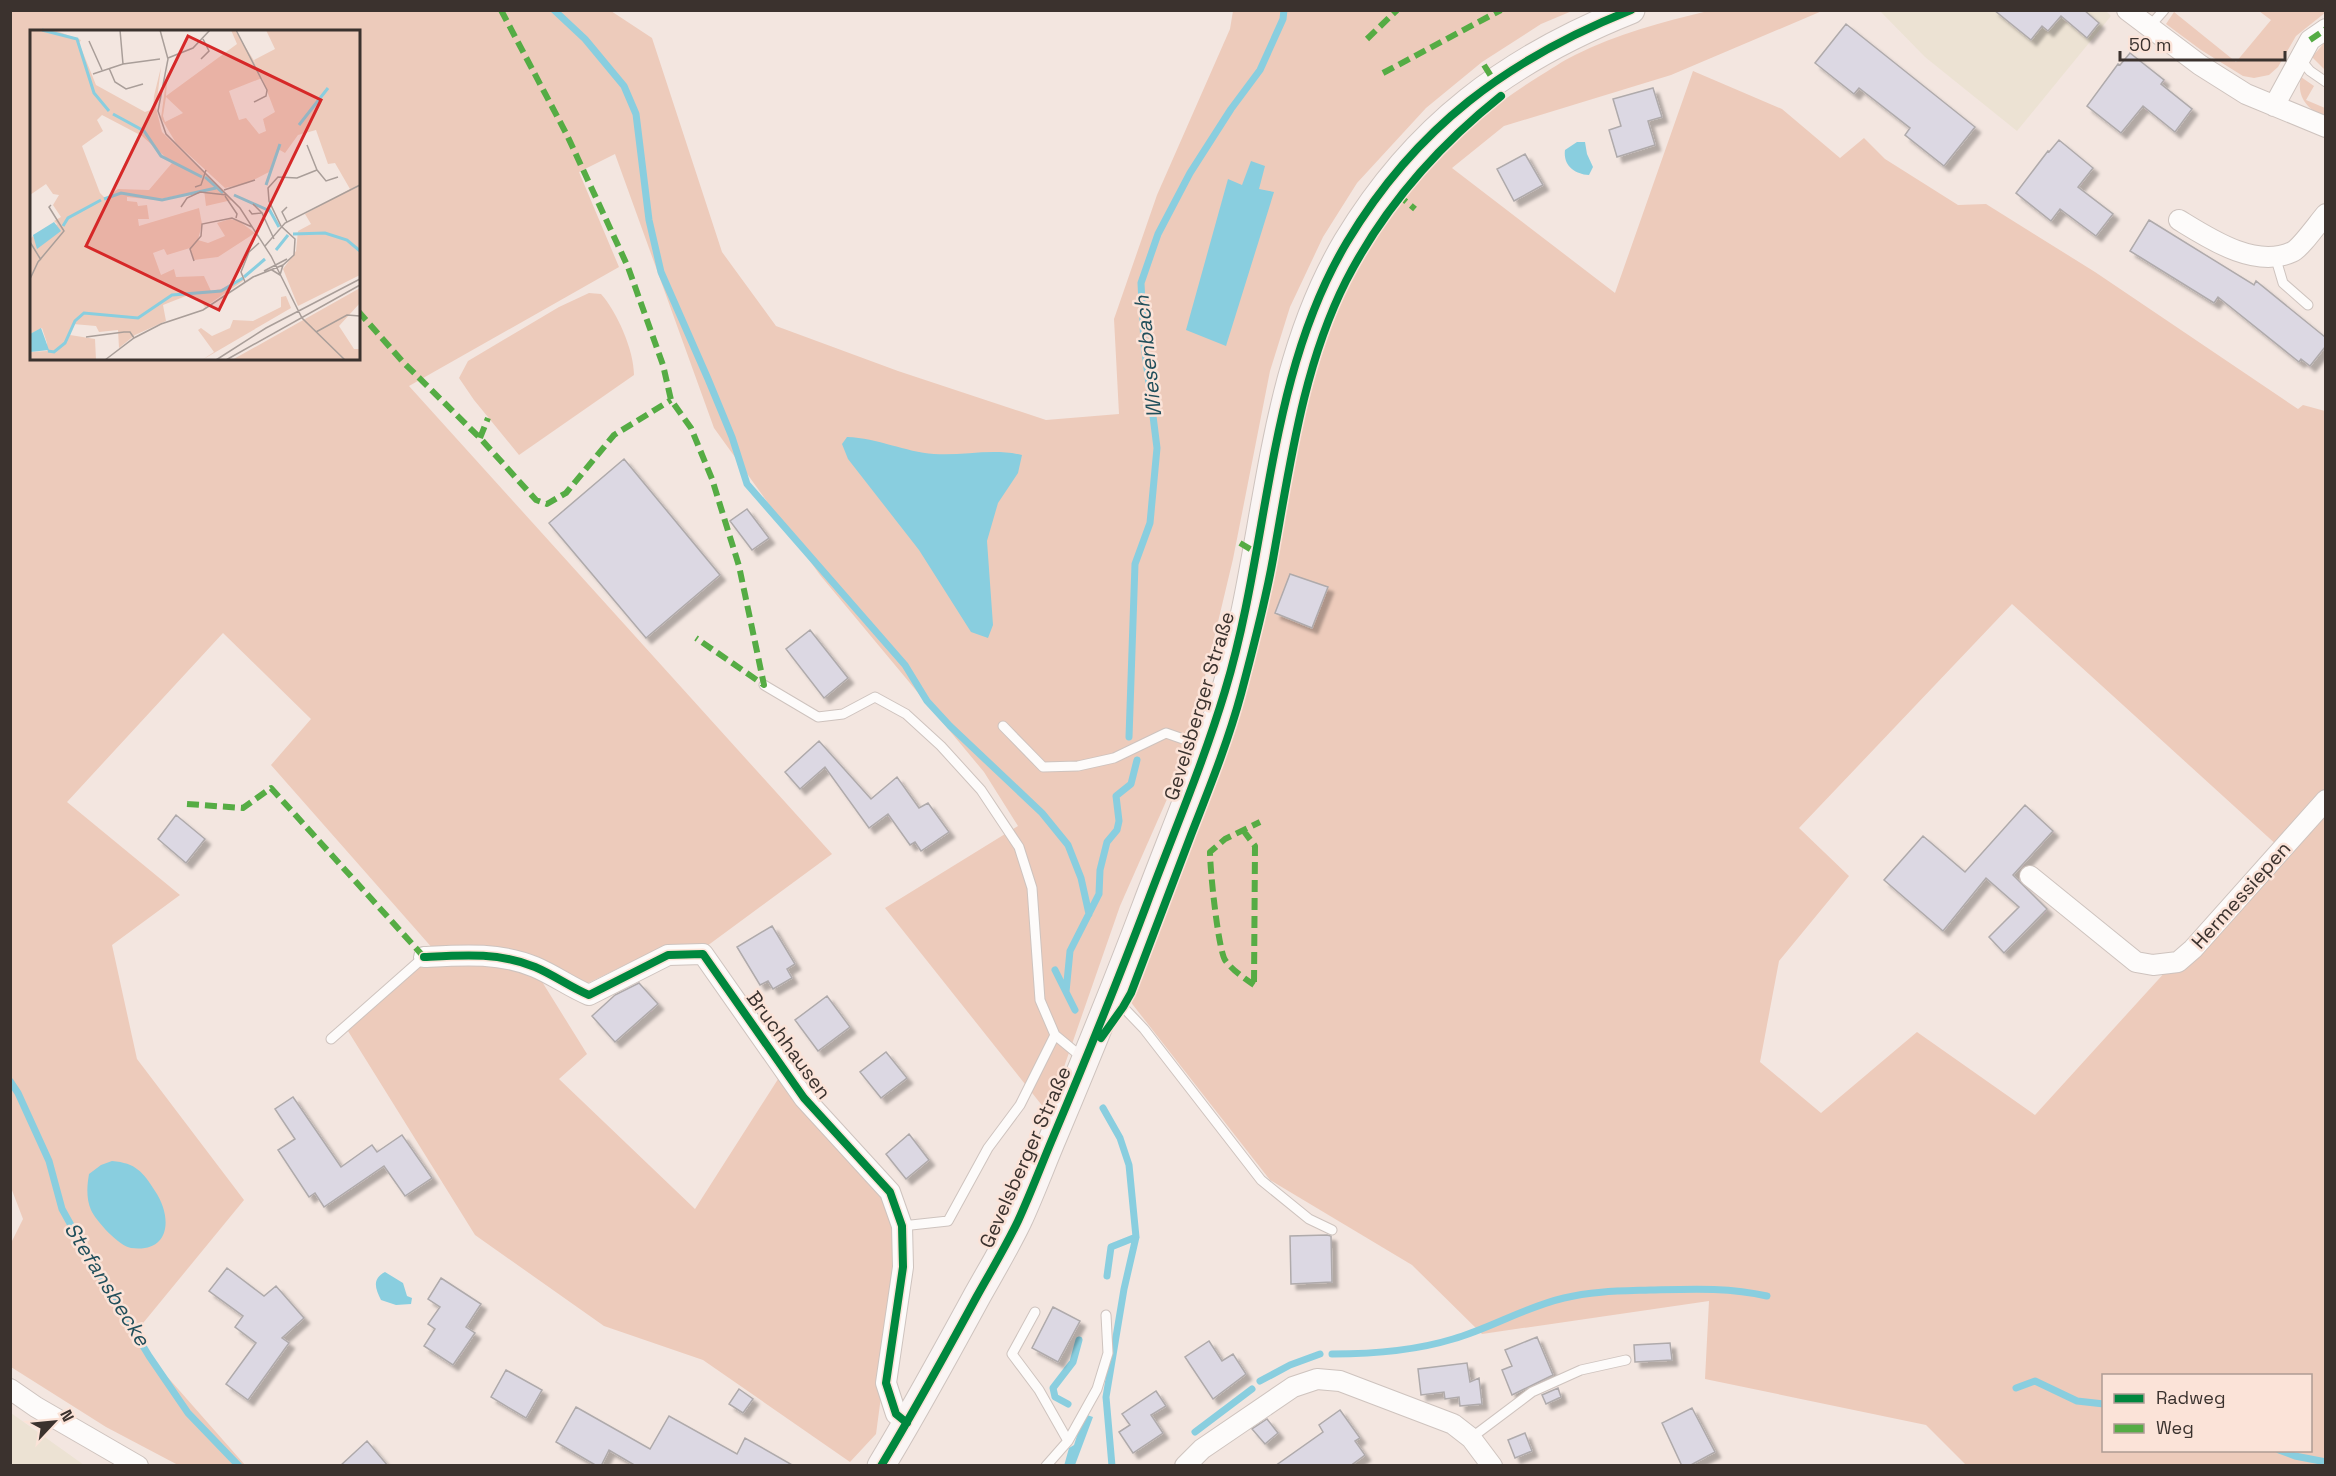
<svg xmlns="http://www.w3.org/2000/svg" width="2336" height="1476" viewBox="0 0 2336 1476" font-family="'Space Grotesk',sans-serif">
  <style>
    .industrial { fill: #ece2d3 }
    .green { fill: #edcbbb; fill-rule: evenodd }
    .water { fill: #89cedf }
    .lines { fill: none; stroke-linecap: round; stroke-linejoin: round }
    .stream { stroke: #89cedf; stroke-width: 7 }
    .building { fill: #dcd8e3; stroke: #afaaab; stroke-width: 1.5; filter: url(#shadow) }
    .service-casing { stroke: #cec3be; stroke-width: 11 }
    .minor-casing { stroke: #cec3be; stroke-width: 22 }
    .secondary-casing { stroke: #cec3be; stroke-width: 29 }
    .service { stroke: #fdfbfa; stroke-width: 9 }
    .minor { stroke: #fdfbfa; stroke-width: 20 }
    .secondary { stroke: #faf5f4; stroke-width: 27 }
    .quiet { stroke: #55ac44; stroke-width: 6; stroke-dasharray: 12 6; stroke-linecap: butt }
    .cycleway-casing { stroke: #fbe3d8; stroke-width: 11 }
    .cycleway { stroke: #00873e; stroke-width: 8 }
    .labels { text-anchor: middle; stroke-width: 5; stroke-linejoin: round; paint-order: stroke }
    .street-label { font-size: 20px; fill: #3b322e; stroke: #fbe3d8 }
    .water-label { font-size: 21px; font-style: italic; fill: #214f5b; stroke: #fbe3d8 }
    .inset-river { fill: none; stroke: #89cedf; stroke-width: 3 }
    .inset-road { fill: none; stroke: #a99e99; stroke-width: 1.5 }
    .view { fill: #d62828; fill-opacity: 0.15; stroke: #d62828; stroke-width: 3 }
    .inset-edge { fill: none; stroke: #3b322e; stroke-width: 3 }
  </style>
  <defs>
    <filter id="shadow"><feDropShadow dx="5.5" dy="5.5" stdDeviation="1.5" flood-color="#0004"/></filter>
  </defs>
  <rect width="100%" height="100%" fill="#f3e6e0"/>
  <path class="industrial" d="M 2105,10 L 2111,16 L 2017,131 L 1925,57 L 1880,11 Z
    M 11,1413 L 84,1465 L 11,1465 Z"/>
  <path class="green" d="M 11,11 L 611,11 L 652,38 L 722,252 L 776,326 L 898,371 L 1046,420 L 1119,414 L 1114,319 L 1157,195 L 1230,29 L 1233,11 L 1572,11 L 1541,24 L 1482,62 L 1426,108 L 1357,183 L 1323,237 L 1290,307 L 1270,371 L 1233,559 L 1186,756 L 1120,906 L 1048,1113 L 885,908 L 1018,826 L 984,772 L 820,575 L 714,428 L 615,154 L 579,172 L 619,267 L 409,386 L 832,854 L 707,946 L 664,946 L 584,985 L 541,980 L 587,1054 L 559,1079 L 695,1209 L 780,1076 L 870,1179 L 891,1212 L 898,1270 L 876,1434 L 850,1462 L 703,1360 L 604,1326 L 475,1235 L 348,1031 L 434,950 L 271,765 L 311,719 L 223,633 L 67,802 L 180,895 L 112,945 L 137,1059 L 244,1200 L 139,1328 L 149,1356 L 245,1465 L 178,1465 L 106,1427 L 11,1367 L 10,1245 L 23,1219 L 10,1185 ZM 32,32 L 358,32 L 358,358 L 32,358 Z
    M 1708,11 L 1822,11 L 1671,75 L 1504,126 L 1452,168 L 1615,293 L 1693,71 L 1782,109 L 1840,158 L 1864,138 L 1885,159 L 1958,205 L 1986,204 L 2095,272 L 2298,409 L 2303,405 L 2325,411 L 2325,1465 L 1966,1465 L 1926,1425 L 1705,1379 L 1709,1301 L 1482,1334 L 1412,1265 L 1270,1180 L 1126,996 C 1176,879 1226,764 1259,641 C 1278,572 1284,501 1298,431 C 1330,280 1406,159 1538,77 C 1550,70 1562,61 1575,55 C 1617,34 1662,22 1708,11 ZM 2012,604 L 2279,847 L 2035,1115 L 1917,1032 L 1821,1113 L 1760,1062 L 1779,961 L 1849,876 L 1799,828 ZM 2104,1376 L 2310,1376 L 2310,1450 L 2104,1450 Z
    M 2259,11 L 2326,12 L 2296,36 L 2278,67 L 2269,75 L 2254,78 L 2243,76 L 2201,50 L 2166,24 L 2174,12 L 2236,62 L 2271,20 Z
    M 2325,42 L 2325,70 L 2312,57 Z
    M 2301,77 L 2314,86 L 2306,100 L 2325,108 L 2325,117 C 2308,110 2296,97 2301,77 Z
    M 589,293 L 601,294 C 617,312 634,350 634,375 L 519,455 L 474,400 L 459,378 L 468,361 L 559,307 Z"/>
  <path class="water" d="M 1577,142 L 1585,142 L 1587,154 L 1593,167 L 1589,175 C 1574,174 1563,165 1565,150 Z
    M 1251,161 L 1265,166 L 1259,189 L 1274,192 L 1226,346 L 1186,330 L 1228,179 L 1242,185 Z
    M 847,437 C 878,438 905,452 934,454 C 964,456 992,448 1022,455 L 1018,473 L 998,503 L 987,541 L 993,625 L 988,638 L 971,632 L 919,550 L 848,459 L 842,444 Z
    M 112,1161 C 136,1163 143,1172 155,1191 C 173,1218 170,1253 131,1248 C 119,1246 96,1221 91,1210 C 86,1198 87,1186 89,1174 L 101,1165 Z
    M 385,1272 L 403,1283 L 407,1296 L 412,1298 L 411,1304 L 396,1305 L 381,1300 C 375,1288 372,1279 385,1272 Z
    M 1084,1414 L 1093,1417 L 1075,1465 L 1064,1466 L 1069,1448 L 1074,1445 Z"/>
  <g class="lines">
    <path class="stream" d="M 554,10 L 585,39 L 624,86 L 636,114 L 649,220 L 661,272 L 708,379 L 732,437 L 747,484 L 905,665 L 927,701 L 950,726 L 1042,813 L 1068,845 L 1081,878 L 1089,914
      M 1129,737 L 1135,564 L 1150,523 L 1157,448 L 1144,344 L 1141,283 L 1158,234 L 1190,173 L 1231,109 L 1260,70 L 1283,19 L 1284,10
      M 1055,970 L 1066,992
      M 1075,1010 L 1066,992 L 1070,951 L 1099,894 L 1100,870 L 1107,842 L 1117,830 L 1119,821 L 1116,796 L 1131,784 L 1137,760
      M 10,1081 L 18,1093 L 49,1161 L 62,1209 L 82,1245 L 149,1356 L 188,1413 L 239,1466
      M 1103,1108 L 1120,1138 L 1129,1165 L 1136,1237 L 1124,1289 L 1106,1397 L 1112,1466
      M 1107,1276 L 1111,1247 L 1136,1237
      M 1332,1354 C 1372,1354 1414,1351 1453,1339 C 1491,1328 1525,1307 1564,1298 C 1592,1291 1621,1291 1650,1290 C 1690,1289 1728,1287 1767,1296
      M 1260,1381 L 1290,1365 L 1320,1354
      M 2016,1388 L 2035,1381 L 2077,1401 L 2104,1404
      M 1068,1404 L 1055,1397 L 1053,1388 L 1073,1362 L 1079,1340
      M 1195,1432 L 1252,1389
      M 2279,1450 L 2295,1456 L 2326,1462"/>
  </g>
  <path class="building" d="M 1994,10 L 2084,10 L 2099,23 L 2087,38 L 2061,16 L 2048,31 L 2042,26 L 2031,40 Z
    M 1846,24 L 1975,127 L 1944,166 L 1905,135 L 1910,128 L 1859,88 L 1854,94 L 1815,63 Z
    M 2130,53 L 2164,80 L 2161,84 L 2192,109 L 2175,132 L 2143,106 L 2121,133 L 2087,106 L 2118,64 L 2120,65 Z
    M 1653,88 L 1662,117 L 1648,121 L 1655,145 L 1617,157 L 1609,130 L 1621,126 L 1613,99 Z
    M 2059,140 L 2093,168 L 2078,187 L 2113,214 L 2096,236 L 2060,209 L 2051,221 L 2016,193 L 2048,151 L 2049,152 Z
    M 1525,154 L 1543,185 L 1514,201 L 1497,169 Z
    M 2149,220 L 2254,285 L 2256,281 L 2325,337 L 2325,347 L 2310,366 L 2301,359 L 2299,362 L 2218,297 L 2214,303 L 2130,251 Z
    M 624,459 L 720,575 L 646,638 L 549,523 Z
    M 747,509 L 769,538 L 752,550 L 730,521 Z
    M 1290,574 L 1328,587 L 1312,628 L 1275,613 Z
    M 810,630 L 848,678 L 824,698 L 786,649 Z
    M 819,741 L 871,799 L 897,777 L 919,808 L 928,803 L 949,832 L 921,851 L 915,842 L 910,845 L 888,814 L 869,828 L 825,767 L 800,789 L 785,772 Z
    M 2025,805 L 2053,831 L 2013,875 L 2047,909 L 2004,953 L 1989,937 L 2019,907 L 1986,878 L 1943,931 L 1884,880 L 1923,836 L 1965,872 Z
    M 176,815 L 205,839 L 186,863 L 158,839 Z
    M 772,926 L 795,964 L 787,969 L 792,978 L 773,989 L 768,981 L 760,985 L 737,947 Z
    M 639,983 L 658,1004 L 615,1042 L 592,1016 L 615,995 Z
    M 827,996 L 850,1027 L 818,1051 L 795,1020 Z
    M 886,1052 L 907,1078 L 881,1098 L 860,1072 Z
    M 293,1097 L 341,1167 L 372,1145 L 377,1152 L 402,1135 L 432,1178 L 405,1196 L 384,1166 L 324,1207 L 315,1193 L 309,1197 L 278,1150 L 295,1139 L 275,1109 Z
    M 909,1134 L 929,1160 L 906,1179 L 886,1154 Z
    M 1327,1235 L 1331,1236 L 1332,1282 L 1291,1284 L 1290,1236 Z
    M 227,1268 L 264,1296 L 276,1286 L 304,1318 L 282,1338 L 289,1343 L 248,1400 L 226,1384 L 256,1343 L 235,1327 L 243,1316 L 209,1291 Z
    M 441,1278 L 481,1304 L 466,1327 L 475,1333 L 453,1365 L 424,1346 L 435,1329 L 428,1324 L 440,1307 L 428,1299 Z
    M 1053,1307 L 1080,1321 L 1058,1362 L 1032,1348 Z
    M 1537,1337 L 1553,1375 L 1512,1395 L 1502,1370 L 1512,1366 L 1505,1350 Z
    M 1209,1341 L 1222,1361 L 1233,1354 L 1246,1374 L 1213,1399 L 1185,1357 Z
    M 1670,1343 L 1672,1360 L 1635,1362 L 1634,1345 Z
    M 1467,1363 L 1470,1382 L 1479,1378 L 1482,1404 L 1460,1406 L 1459,1397 L 1445,1399 L 1444,1392 L 1421,1395 L 1418,1369 Z
    M 506,1370 L 542,1390 L 526,1418 L 491,1397 Z
    M 1558,1388 L 1561,1397 L 1546,1404 L 1542,1395 Z
    M 739,1389 L 753,1399 L 743,1413 L 729,1404 Z
    M 1156,1391 L 1166,1406 L 1151,1415 L 1163,1433 L 1133,1453 L 1119,1432 L 1130,1425 L 1122,1414 Z
    M 576,1407 L 650,1449 L 669,1416 L 737,1454 L 745,1438 L 794,1466 L 636,1466 L 609,1450 L 601,1466 L 597,1466 L 556,1442 Z
    M 1692,1408 L 1715,1452 L 1689,1466 L 1682,1466 L 1662,1423 Z
    M 1340,1410 L 1360,1438 L 1355,1441 L 1365,1455 L 1350,1466 L 1275,1466 L 1323,1432 L 1319,1425 Z
    M 1267,1419 L 1278,1433 L 1265,1444 L 1252,1429 Z
    M 1525,1433 L 1532,1451 L 1515,1458 L 1508,1440 Z
    M 367,1441 L 388,1466 L 340,1466 Z"/>
  <g class="lines">
    <defs>
      <path id="service" d="M 2149,27 L 2164,10
        M 2299,58 L 2310,71 L 2326,82
        M 2275,256 L 2283,283 L 2308,305
        M 764,685 L 818,717 L 843,714 L 875,697 L 906,714 L 941,746 L 981,790 L 1019,847 L 1032,888 L 1040,1000 L 1055,1035 L 1084,1059
        M 1003,726 L 1043,767 L 1078,766 L 1114,758 L 1166,733 L 1206,747
        M 1113,1000 L 1123,1007 L 1144,1029 L 1261,1180 L 1309,1219 L 1332,1230
        M 331,1039 L 424,957
        M 902,1226 L 948,1221 L 988,1148 L 1020,1105 L 1055,1035
        M 1035,1312 L 1012,1354 L 1039,1390 L 1068,1441 L 1097,1389 L 1108,1353 L 1106,1315
        M 1471,1438 L 1532,1392 L 1581,1370 L 1626,1360
        M 1046,1466 L 1068,1441"/>
      <path id="minor" d="M 2127,10 L 2200,65 L 2246,94 L 2326,127
        M 2274,106 L 2310,40 L 2326,29
        M 2179,220 C 2210,239 2255,269 2292,252 C 2301,248 2318,223 2326,214
        M 2030,876 L 2136,962 L 2153,965 L 2178,962 L 2193,949 L 2326,800
        M 424,957 C 462,955 499,952 535,967 C 554,975 570,987 589,995 L 668,955 L 703,954 L 804,1098 L 890,1192 L 902,1226 L 903,1267 L 886,1383 L 896,1414 L 907,1423
        M 10,1389 L 36,1407 L 138,1466
        M 1185,1466 L 1202,1449 L 1293,1387 L 1317,1379 L 1340,1381 L 1453,1424 L 1471,1438 L 1492,1466"/>
      <path id="secondary" d="M 881,1466 C 915,1410 946,1353 977,1296 C 991,1271 1006,1246 1018,1221 C 1031,1193 1042,1163 1054,1135 C 1086,1059 1117,983 1146,906 C 1173,834 1203,764 1225,691 C 1270,543 1266,378 1347,242 C 1416,127 1508,59 1631,10"/>
    </defs>
    <use href="#service" class="service-casing"/>
    <use href="#minor" class="minor-casing"/>
    <use href="#secondary" class="secondary-casing"/>
    <use href="#service" class="service"/>
    <use href="#minor" class="minor"/>
    <use href="#secondary" class="secondary"/>
    <path class="quiet" d="M 501,10 L 567,135 L 628,267 L 663,365 L 671,400 L 691,428 L 712,479 L 739,566 L 764,685 L 696,638
      M 1367,39 L 1397,10
      M 2310,40 L 2326,29
      M 1484,65 L 1494,81
      M 1383,73 L 1501,10
      M 1397,194 L 1415,209
      M 358,311 L 403,362 L 480,438 L 536,500 L 547,504 L 566,493 L 614,435 L 671,400
      M 480,438 L 488,418
      M 1240,543 L 1257,553
      M 187,804 L 243,808 L 271,788 L 424,957
      M 1243,830 L 1255,846 L 1254,985
      M 1254,985 C 1244,978 1232,970 1225,960 C 1218,948 1210,870 1210,852 L 1225,839 L 1260,822"/>
    <defs>
      <path id="cycleway" d="M 424,957 C 462,955 499,952 535,967 C 554,975 570,987 589,995 L 668,955 L 703,954 L 804,1098 L 890,1192 L 902,1226 L 903,1267 L 886,1383 L 896,1414 L 907,1423
        M 1101,1038 L 1123,1007 L 1131,993 C 1151,940 1171,887 1191,835 C 1209,789 1228,742 1241,694 C 1253,649 1265,604 1273,559 C 1290,465 1303,366 1346,281 C 1384,207 1437,147 1501,96
        M 881,1466 C 915,1410 946,1353 977,1296 C 991,1271 1006,1246 1018,1221 C 1031,1193 1042,1163 1054,1135 C 1086,1059 1117,983 1146,906 C 1173,834 1203,764 1225,691 C 1270,543 1266,378 1347,242 C 1416,127 1508,59 1631,10"/>
    </defs>
    <use href="#cycleway" class="cycleway-casing"/>
    <use href="#cycleway" class="cycleway"/>
  </g>
  <g class="labels">
    <g class="street-label">
      <text transform="translate(1199 706) rotate(-73)" y="7">Gevelsberger Straße</text>
      <text transform="translate(2241 895) rotate(-48)" y="7">Hermessiepen</text>
      <text transform="translate(789 1045) rotate(54)" y="7">Bruchhausen</text>
      <text transform="translate(1025 1157) rotate(-66)" y="7">Gevelsberger Straße</text>
    </g>
    <g class="water-label">
      <text transform="translate(1148 357) rotate(-96)" y="7">Wiesenbach</text>
      <text transform="translate(107 1284) rotate(58)" y="7">Stefansbecke</text>
    </g>
  </g>
  <g transform="translate(30 30)">
    <rect width="330" height="330" fill="#f3e6e0"/>
    <path d="M 0,0 L 24,0 L 51,10 L 49,13 L 66,55 L 115,82 L 123,79 L 124,66 L 131,37 L 126,78 L 132,102 L 202,170 L 176,176 L 174,160 L 126,170 L 97,167 L 97,171 L 107,172 L 108,176 L 117,175 L 119,189 L 108,189 L 109,196 L 169,178 L 172,194 L 168,210 L 178,213 L 195,206 L 187,193 L 200,189 L 209,191 L 225,203 L 188,227 L 164,230 L 160,218 L 137,225 L 134,219 L 123,223 L 131,245 L 144,239 L 146,247 L 174,246 L 181,261 L 201,257 L 212,248 L 213,251 L 175,277 L 166,267 L 156,266 L 133,275 L 136,291 L 105,305 L 89,318 L 88,300 L 69,302 L 66,296 L 43,294 L 40,305 L 65,309 L 66,330 L 0,330 L 0,322 L 17,321 L 17,313 L 12,298 L 0,304 L 0,209 L 3,206 L 9,217 L 27,194 L 24,191 L 31,187 L 23,175 L 29,165 L 23,164 L 16,154 L 0,165 ZM 72,85 L 112,106 L 142,133 L 119,160 L 88,159 L 75,168 L 70,163 L 52,116 L 73,101 L 67,90 ZM 201,0 L 205,0 L 226,34 L 224,30 L 245,19 L 236,0 L 330,0 L 330,245 L 268,276 L 253,239 L 266,221 L 268,201 L 281,194 L 275,184 L 320,159 L 305,133 L 298,134 L 286,100 L 268,105 L 255,123 L 248,119 L 241,141 L 218,153 L 195,158 L 146,113 L 131,88 L 138,36 L 136,66 L 207,14 ZM 232,48 L 245,82 L 233,89 L 236,101 L 229,104 L 216,88 L 209,90 L 199,61 ZM 136,67 L 153,83 L 135,92 L 133,86 ZM 330,258 L 330,273 L 309,296 L 324,319 L 330,319 L 330,330 L 202,330 ZM 256,266 L 261,278 L 172,330 L 184,322 L 168,300 L 171,298 L 182,306 L 200,298 L 203,290 L 223,291 L 251,277 L 251,267 Z" fill="#edcbbb" fill-rule="evenodd"/>
    <path d="M 24,192 L 31,201 L 7,219 L 3,205 ZM 11,298 L 19,320 L 0,322 L 0,304 Z" fill="#89cedf"/>
    <path class="inset-river" d="M 12,0 L 47,9 L 64,63 L 79,81M 83,84 L 114,101 L 131,126 L 172,147M 269,95 L 298,58M 175,147 L 193,163M 236,155 L 250,114M 204,165 L 240,181M 74,169 L 91,163 L 132,170 L 186,158M 239,179 L 249,197M 33,196 L 38,188 L 71,170M 263,204 L 295,203 L 317,210 L 330,221M 246,220 L 258,205M 214,247 L 235,229M 18,321 L 24,322 L 35,313 L 45,291 L 54,283 L 108,288 L 142,265 L 191,261 L 213,248"/>
    <path class="inset-road" d="M 90,0 L 93,34M 130,0 L 138,29 L 128,81 L 136,104 L 210,178 L 241,226 L 272,288 L 315,330M 206,0 L 237,60 L 236,66 L 224,72M 59,11 L 72,40M 138,28 L 163,18 L 180,0M 171,29 L 179,21 L 173,9M 79,38 L 85,52 L 96,59 L 113,54M 63,44 L 93,34 L 130,29M 277,115 L 287,140M 165,157 L 171,155 L 176,140M 194,160 L 225,150M 195,166 L 207,184 L 206,188M 151,177 L 157,168 L 170,162 L 197,165M 219,180 L 222,184 L 232,183 L 223,174M 232,183 L 244,209M 257,192 L 252,182 L 257,177M 0,212 L 11,230M 235,216 L 255,193 L 330,155M 164,231 L 160,219 L 171,206 L 172,194 L 202,188 L 222,197M 242,240 L 250,245 L 253,235M 234,241 L 257,229M 0,249 L 8,232 L 34,201 L 19,177 L 21,175M 215,252 L 211,242 L 219,222 L 229,213M 286,302 L 317,285 L 330,286M 56,307 L 94,302 L 100,302 L 104,308M 75,330 L 104,308 L 131,294 L 173,280 L 223,247 L 253,235 L 264,225 L 265,209 L 251,196 L 239,171 L 238,158 L 248,147 L 267,148 L 287,140 L 296,151 L 308,147M 186,330 L 236,298 L 330,249M 196,330 L 330,255"/>
    <path class="view" d="M 158,6 L 291,70 L 189,280 L 56,216 Z"/>
    <rect width="330" height="330" class="inset-edge"/>
  </g>
  <rect width="2336" height="1476" fill="none" stroke="#3b322e" stroke-width="24"/>
  <rect x="2102" y="1374" width="210" height="78" fill="#fbe3d8" stroke="#ae9c94" stroke-width="1.5"/>
  <rect x="2114" y="1394" width="30" height="9" fill="#00873e" stroke="#ae9c94" stroke-width="1.5"/>
  <text x="2156" y="1404" font-size="18" fill="#3b322e">Radweg</text>
  <rect x="2114" y="1424" width="30" height="9" fill="#55ac44" stroke="#ae9c94" stroke-width="1.5"/>
  <text x="2156" y="1434" font-size="18" fill="#3b322e">Weg</text>
  <g transform="translate(54 1422) rotate(64)" stroke="#fbe3d8" stroke-width="4.5" paint-order="stroke">
  <path d="M0-4.5L10 22L0 15L-10 22Z" fill="#3b322e"/>
  <text y="-9" font-size="16" font-weight="bold" text-anchor="middle" fill="#3b322e">N</text>
  </g>
  <path d="M2120 51v9h165v-9" fill="none" stroke="#3b322e" stroke-width="3"/>
  <text x="2129" y="51" font-size="18" fill="#3b322e" stroke="#fbe3d8" stroke-width="4.5" paint-order="stroke">50 m</text>
</svg>
